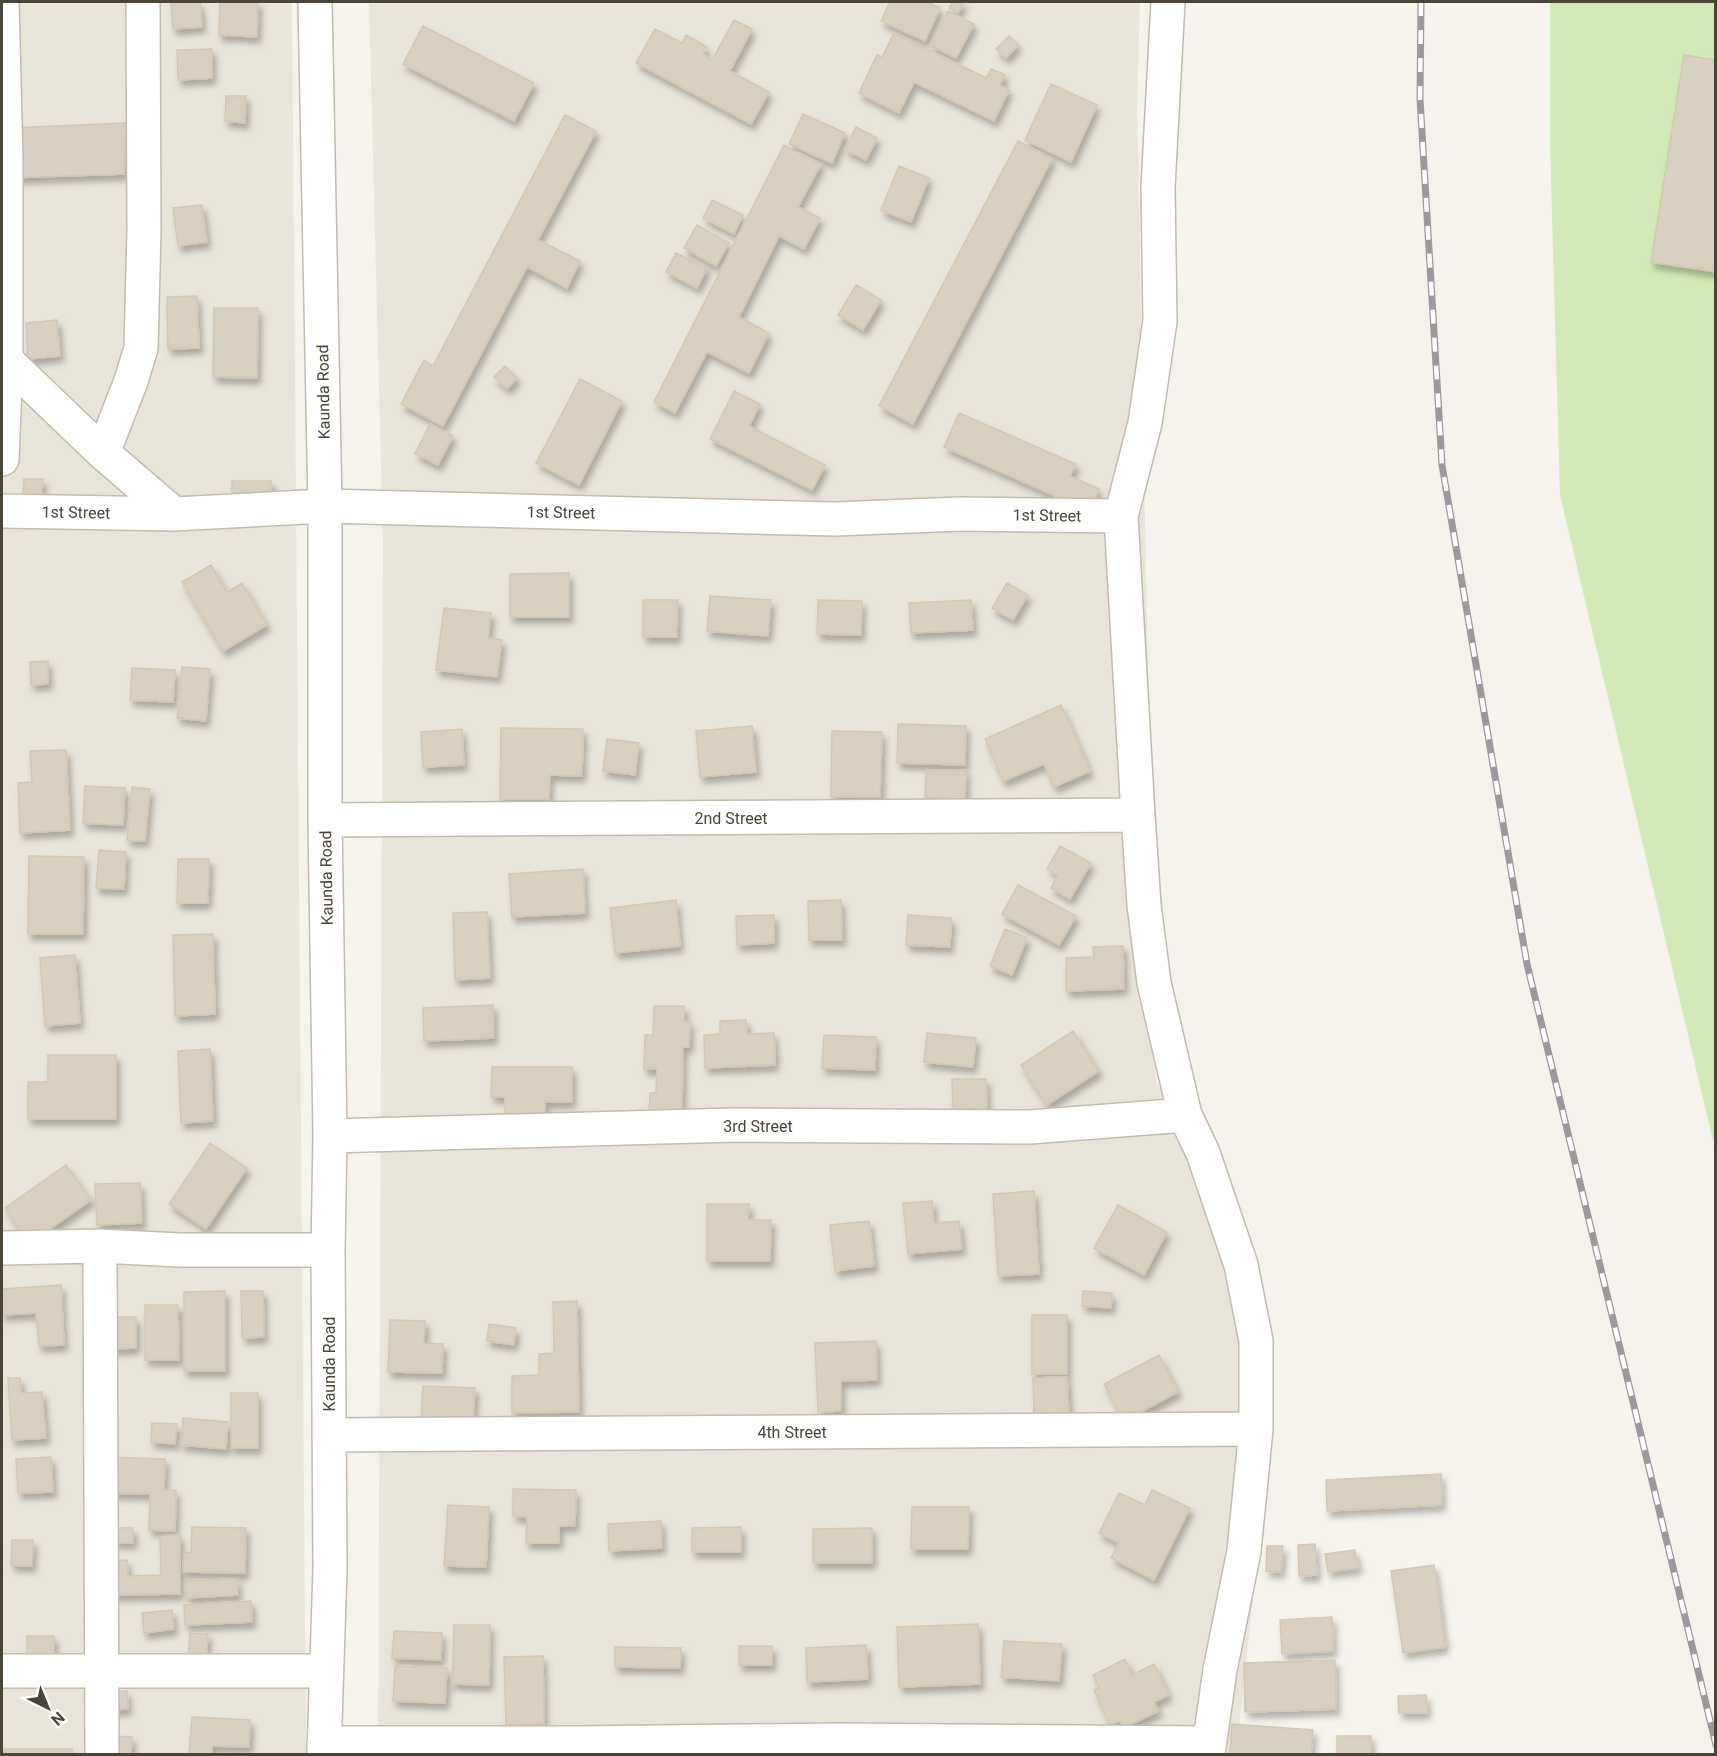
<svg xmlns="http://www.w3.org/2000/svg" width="1717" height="1756" viewBox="0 0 1717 1756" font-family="Roboto,sans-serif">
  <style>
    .residential { fill: #eae5da }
    .green { fill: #d2eab5 }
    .building { fill: #d8cfc1; stroke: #d3c7b4; stroke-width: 1.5; filter: url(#shadow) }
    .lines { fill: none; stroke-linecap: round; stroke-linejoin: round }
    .minor-casing { stroke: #c2bbae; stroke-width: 36 }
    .minor { stroke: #fff; stroke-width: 33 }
    .rail-casing { stroke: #9a9a9a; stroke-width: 7 }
    .rail { stroke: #fff; stroke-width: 4.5; stroke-dasharray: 14; stroke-linecap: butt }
    .labels { text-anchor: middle; stroke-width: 4.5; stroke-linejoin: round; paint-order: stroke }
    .street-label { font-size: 16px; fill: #4b4439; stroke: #fff }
  </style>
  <defs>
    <filter id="shadow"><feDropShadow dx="3.5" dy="6" stdDeviation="3" flood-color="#0004"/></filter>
  </defs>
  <rect width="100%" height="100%" fill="#f6f3ec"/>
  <path class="residential" d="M 2,2 L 292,2 L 306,1754 L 2,1754 Z
    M 369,2 L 1140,2 L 1137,108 L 1156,1082 L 1233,1186 L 1268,1460 L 1236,1754 L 378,1754 L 383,544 Z"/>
  <path class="green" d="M 1550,2 L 1715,2 L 1715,1149 L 1560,495 L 1550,144 Z"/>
  <path class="building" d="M 171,2 L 200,2 L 202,27 L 173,29 Z
    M 220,2 L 258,2 L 257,37 L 219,35 Z
    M 890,2 L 927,2 L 940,8 L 925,41 L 881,21 Z
    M 953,2 L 964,2 L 958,13 L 949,8 Z
    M 948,11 L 974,24 L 956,58 L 930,45 Z
    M 734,20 L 752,29 L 730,71 L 769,92 L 751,124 L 636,63 L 655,29 L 682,43 L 686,35 L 707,47 L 703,54 L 712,60 Z
    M 423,26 L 534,83 L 514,121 L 403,64 Z
    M 894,33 L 986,78 L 991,69 L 1005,75 L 1000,85 L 1009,90 L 994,121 L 914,82 L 899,113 L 859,93 L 877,55 L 882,57 Z
    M 1009,36 L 1018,45 L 1006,58 L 996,49 Z
    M 212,49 L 212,78 L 178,80 L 177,50 Z
    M 1684,55 L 1716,60 L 1716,272 L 1651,262 Z
    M 1051,84 L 1097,105 L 1071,162 L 1025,140 Z
    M 226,96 L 246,96 L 245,123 L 225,121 Z
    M 803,114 L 845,133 L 832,163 L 789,144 Z
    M 565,115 L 596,131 L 538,240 L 580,261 L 567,288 L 527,267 L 443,426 L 401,404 L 424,360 L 433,366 Z
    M 126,123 L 124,174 L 7,178 L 9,128 Z
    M 856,127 L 877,138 L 866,160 L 845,150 Z
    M 1018,141 L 1052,159 L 913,424 L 879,406 Z
    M 784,145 L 821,164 L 798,207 L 820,218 L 804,249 L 779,236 L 739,317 L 769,333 L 749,373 L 707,352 L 675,413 L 654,402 Z
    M 899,166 L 929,178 L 911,222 L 881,210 Z
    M 712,200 L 743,215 L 734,234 L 703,218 Z
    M 202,205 L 207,242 L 178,246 L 173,208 Z
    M 697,225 L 729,243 L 716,266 L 684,248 Z
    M 676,253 L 707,268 L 697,288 L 666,272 Z
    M 856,285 L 881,300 L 863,330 L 838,315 Z
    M 197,296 L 199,348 L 168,349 L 167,297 Z
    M 214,308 L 258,308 L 257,378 L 213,377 Z
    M 57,320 L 60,356 L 28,359 L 26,323 Z
    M 505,366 L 517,378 L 507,389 L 494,377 Z
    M 580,379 L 622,401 L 579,485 L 536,463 Z
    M 734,391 L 760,404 L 749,426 L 825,465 L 812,490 L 710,439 Z
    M 959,413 L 1076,464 L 1070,476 L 1099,489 L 1089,511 L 944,447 Z
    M 430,424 L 453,436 L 438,465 L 415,454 Z
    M 24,479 L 43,479 L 41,501 L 23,500 Z
    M 232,481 L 271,481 L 271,505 L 232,505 Z
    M 211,565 L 227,592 L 242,583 L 267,625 L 223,651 L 182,582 Z
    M 569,573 L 569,617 L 510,617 L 510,574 Z
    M 1007,583 L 1028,595 L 1013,620 L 992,608 Z
    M 710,596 L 771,600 L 768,636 L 707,631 Z
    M 643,600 L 678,600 L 677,637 L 643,637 Z
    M 818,600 L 862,601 L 861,635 L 817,634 Z
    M 971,600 L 973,630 L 911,633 L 909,603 Z
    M 444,608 L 491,613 L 488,638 L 502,640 L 497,677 L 436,670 Z
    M 48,661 L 48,684 L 31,685 L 30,662 Z
    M 182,667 L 210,669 L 206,721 L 177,718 Z
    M 132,668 L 175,670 L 173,702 L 130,700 Z
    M 1061,705 L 1090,771 L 1054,787 L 1044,764 L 1003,781 L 985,739 Z
    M 898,724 L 966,726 L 965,765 L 897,763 Z
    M 752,726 L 756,772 L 700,777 L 696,731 Z
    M 501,728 L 583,729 L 582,776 L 550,775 L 549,799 L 500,799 Z
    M 462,729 L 464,765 L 423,767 L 421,732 Z
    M 832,731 L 882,732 L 880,797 L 831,797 Z
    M 607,739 L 639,743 L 635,775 L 603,771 Z
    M 66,750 L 70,830 L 20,833 L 18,783 L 32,782 L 30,751 Z
    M 926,770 L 966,770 L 965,799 L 925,797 Z
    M 85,786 L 125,788 L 123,825 L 83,823 Z
    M 132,787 L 150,789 L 145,841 L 127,840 Z
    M 1060,846 L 1091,863 L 1070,899 L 1051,888 L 1058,875 L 1047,869 Z
    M 99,850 L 126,852 L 124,889 L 96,888 Z
    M 29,856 L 84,857 L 83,934 L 28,934 Z
    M 178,859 L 209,859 L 208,903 L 177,903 Z
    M 583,869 L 585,913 L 512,917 L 509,874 Z
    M 1018,885 L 1076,916 L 1059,945 L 1002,914 Z
    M 676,900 L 680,946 L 615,953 L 610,908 Z
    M 841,900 L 842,940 L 809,940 L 808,901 Z
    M 487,912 L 490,978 L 455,980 L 453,913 Z
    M 774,915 L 774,943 L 737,945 L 736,916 Z
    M 908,915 L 951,918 L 950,947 L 906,945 Z
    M 1005,929 L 1027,938 L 1012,975 L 990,966 Z
    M 213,934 L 215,1014 L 175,1016 L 173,935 Z
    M 1123,946 L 1124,989 L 1066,991 L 1066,958 L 1094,957 L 1093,947 Z
    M 75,955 L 80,1023 L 45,1026 L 40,958 Z
    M 493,1005 L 494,1038 L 424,1041 L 423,1008 Z
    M 654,1006 L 684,1006 L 684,1022 L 690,1021 L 689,1047 L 683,1047 L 682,1112 L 649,1112 L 650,1093 L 656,1093 L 657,1069 L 644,1069 L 645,1035 L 653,1035 Z
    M 746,1020 L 747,1034 L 774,1033 L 775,1065 L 705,1068 L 704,1035 L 720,1034 L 720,1021 Z
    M 1073,1031 L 1099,1071 L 1047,1105 L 1021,1065 Z
    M 927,1033 L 976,1038 L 973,1067 L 924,1062 Z
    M 824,1035 L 876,1037 L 875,1070 L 822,1068 Z
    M 210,1049 L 213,1121 L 181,1123 L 178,1051 Z
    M 48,1055 L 116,1055 L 116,1119 L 28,1119 L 28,1082 L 48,1082 Z
    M 492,1067 L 572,1067 L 572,1102 L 545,1102 L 545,1123 L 505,1123 L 505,1097 L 491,1097 Z
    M 952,1079 L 986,1079 L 987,1109 L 953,1109 Z
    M 210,1143 L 247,1168 L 206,1229 L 169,1204 Z
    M 66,1165 L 91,1200 L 30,1243 L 5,1208 Z
    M 140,1183 L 142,1223 L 97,1225 L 95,1184 Z
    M 1034,1191 L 1039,1274 L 998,1276 L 993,1194 Z
    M 932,1201 L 934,1223 L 959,1221 L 962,1249 L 908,1254 L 903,1203 Z
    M 707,1204 L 749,1204 L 748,1220 L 771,1220 L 770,1261 L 707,1261 Z
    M 1118,1205 L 1167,1232 L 1144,1275 L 1094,1248 Z
    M 869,1221 L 874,1266 L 835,1271 L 830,1225 Z
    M 61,1285 L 64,1345 L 39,1346 L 36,1313 L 2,1315 L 2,1289 Z
    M 225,1291 L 225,1371 L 184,1371 L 184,1292 Z
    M 241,1291 L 263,1291 L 264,1337 L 242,1338 Z
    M 1083,1291 L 1112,1293 L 1111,1308 L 1082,1306 Z
    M 577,1301 L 579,1412 L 512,1413 L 512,1376 L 539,1375 L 539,1354 L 554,1353 L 553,1302 Z
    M 145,1305 L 178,1305 L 179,1360 L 145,1360 Z
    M 1032,1315 L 1067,1315 L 1067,1374 L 1032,1374 Z
    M 110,1317 L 136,1317 L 136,1348 L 111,1349 Z
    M 390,1320 L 425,1321 L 424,1343 L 443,1344 L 442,1373 L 388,1372 Z
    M 489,1324 L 516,1328 L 514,1345 L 487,1341 Z
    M 876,1341 L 877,1380 L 841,1381 L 841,1411 L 818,1412 L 815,1343 Z
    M 1159,1355 L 1178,1392 L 1124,1421 L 1104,1384 Z
    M 1067,1377 L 1069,1416 L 1034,1417 L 1033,1378 Z
    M 8,1378 L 20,1378 L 21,1393 L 42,1392 L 46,1438 L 12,1440 Z
    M 423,1386 L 475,1388 L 473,1425 L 421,1423 Z
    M 231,1393 L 258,1393 L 258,1448 L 231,1448 Z
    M 183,1418 L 228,1422 L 226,1449 L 181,1445 Z
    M 152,1423 L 177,1424 L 175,1444 L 151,1442 Z
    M 51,1457 L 53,1492 L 18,1493 L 16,1459 Z
    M 110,1457 L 165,1459 L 164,1490 L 176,1490 L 175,1531 L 149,1530 L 150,1494 L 108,1493 Z
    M 1441,1474 L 1442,1505 L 1327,1511 L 1326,1480 Z
    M 513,1489 L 576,1490 L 575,1526 L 559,1526 L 559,1543 L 526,1543 L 527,1517 L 513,1516 Z
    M 1152,1490 L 1190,1508 L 1154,1580 L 1111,1558 L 1119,1543 L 1099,1533 L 1119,1493 L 1145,1505 Z
    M 448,1505 L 489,1507 L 486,1567 L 444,1566 Z
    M 912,1507 L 969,1507 L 968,1549 L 911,1549 Z
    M 661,1521 L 662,1548 L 609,1551 L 608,1524 Z
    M 192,1527 L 246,1528 L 245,1573 L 183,1572 L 184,1553 L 191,1552 Z
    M 741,1527 L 741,1552 L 692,1552 L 692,1528 Z
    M 114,1528 L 133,1528 L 133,1543 L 113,1542 Z
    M 872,1528 L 872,1563 L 813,1563 L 813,1529 Z
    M 180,1535 L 180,1594 L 109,1595 L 108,1561 L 127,1560 L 128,1576 L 161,1575 L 160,1536 Z
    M 12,1540 L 33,1540 L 32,1566 L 11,1565 Z
    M 1315,1544 L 1317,1575 L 1299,1576 L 1298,1545 Z
    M 1267,1546 L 1283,1546 L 1281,1572 L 1266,1571 Z
    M 1355,1550 L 1358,1568 L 1328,1572 L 1325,1554 Z
    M 1434,1565 L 1445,1647 L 1403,1653 L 1391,1571 Z
    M 237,1579 L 238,1595 L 186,1598 L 186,1581 Z
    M 251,1601 L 252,1622 L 185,1625 L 184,1605 Z
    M 172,1610 L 174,1629 L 144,1633 L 142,1613 Z
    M 1332,1617 L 1333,1651 L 1282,1654 L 1280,1620 Z
    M 978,1624 L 980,1684 L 899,1687 L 897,1627 Z
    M 454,1625 L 490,1625 L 489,1685 L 452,1684 Z
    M 394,1631 L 442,1633 L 441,1660 L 392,1658 Z
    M 190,1633 L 208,1634 L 206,1661 L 188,1660 Z
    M 27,1636 L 54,1636 L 54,1664 L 27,1664 Z
    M 1004,1641 L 1062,1644 L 1059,1681 L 1001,1677 Z
    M 866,1645 L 868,1679 L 807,1682 L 806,1648 Z
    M 739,1646 L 772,1646 L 772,1665 L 739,1665 Z
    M 615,1647 L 681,1648 L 680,1668 L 615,1667 Z
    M 543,1656 L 544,1724 L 506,1725 L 504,1657 Z
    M 1125,1659 L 1132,1675 L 1154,1664 L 1169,1695 L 1154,1702 L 1159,1711 L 1123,1728 L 1120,1721 L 1110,1725 L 1094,1690 L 1099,1688 L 1093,1675 Z
    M 1335,1660 L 1336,1709 L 1245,1712 L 1244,1663 Z
    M 395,1666 L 447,1668 L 445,1703 L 393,1701 Z
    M 127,1691 L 128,1709 L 107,1710 L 106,1692 Z
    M 1426,1695 L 1427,1713 L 1399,1713 L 1398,1696 Z
    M 192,1717 L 250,1720 L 249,1747 L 212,1746 L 212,1754 L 189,1754 Z
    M 1232,1724 L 1313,1730 L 1311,1754 L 1230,1754 Z
    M 112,1736 L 132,1737 L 131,1754 L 111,1754 Z
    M 1337,1736 L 1371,1736 L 1371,1754 L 1337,1754 Z
    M 2,1749 L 72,1749 L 72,1754 L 2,1754 Z"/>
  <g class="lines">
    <defs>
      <path id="minor" d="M 315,2 L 325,506 L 325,820 L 330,1136 L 328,1250 L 330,1569 L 324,1754
        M 1168,2 L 1158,187 L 1160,321 L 1145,423 L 1121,516 L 1138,815 L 1144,905 L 1154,983 L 1185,1115 L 1203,1153 L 1241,1265 L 1256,1341 L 1256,1429 L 1244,1551 L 1220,1670 L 1208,1754
        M 6,360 L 103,453 L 174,514
        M 103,453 L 131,381 L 141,348 L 144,230 L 143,2
        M 2,459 L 6,360 L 6,162 L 2,2
        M 2,511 L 174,514 L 325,506 L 835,519 L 960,514 L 1121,516
        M 325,820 L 1138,815
        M 330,1136 L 733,1125 L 1030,1127 L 1185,1115
        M 100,1246 L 102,1754
        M 2,1248 L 100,1246 L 179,1250 L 328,1250
        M 329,1435 L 1256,1429
        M 2,1671 L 326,1671
        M 324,1743 L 576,1743 L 839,1740 L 1209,1743"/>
    </defs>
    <use href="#minor" class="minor-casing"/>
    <use href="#minor" class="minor"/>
    <defs>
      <path id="rail" d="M 1421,2 L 1420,99 L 1442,465 L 1527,964 L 1716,1745"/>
    </defs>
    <use href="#rail" class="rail-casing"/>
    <use href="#rail" class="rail"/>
  </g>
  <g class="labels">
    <g class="street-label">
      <text transform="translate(323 392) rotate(-91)" y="6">Kaunda Road</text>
      <text transform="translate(76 512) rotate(1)" y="6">1st Street</text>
      <text transform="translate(561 512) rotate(1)" y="6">1st Street</text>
      <text transform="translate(1047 515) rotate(1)" y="6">1st Street</text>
      <text x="731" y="824">2nd Street</text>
      <text transform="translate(326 878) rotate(-91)" y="6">Kaunda Road</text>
      <text x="758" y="1132">3rd Street</text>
      <text transform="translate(329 1364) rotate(-90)" y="6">Kaunda Road</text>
      <text x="792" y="1438">4th Street</text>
    </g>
  </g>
  <rect width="1717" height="1756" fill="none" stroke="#4b4439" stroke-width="6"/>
  <g transform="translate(48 1708) rotate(137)" stroke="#ffffff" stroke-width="4.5" paint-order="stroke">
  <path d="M0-4.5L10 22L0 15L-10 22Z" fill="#4b4439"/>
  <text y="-9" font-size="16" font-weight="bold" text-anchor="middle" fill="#4b4439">N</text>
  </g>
</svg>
